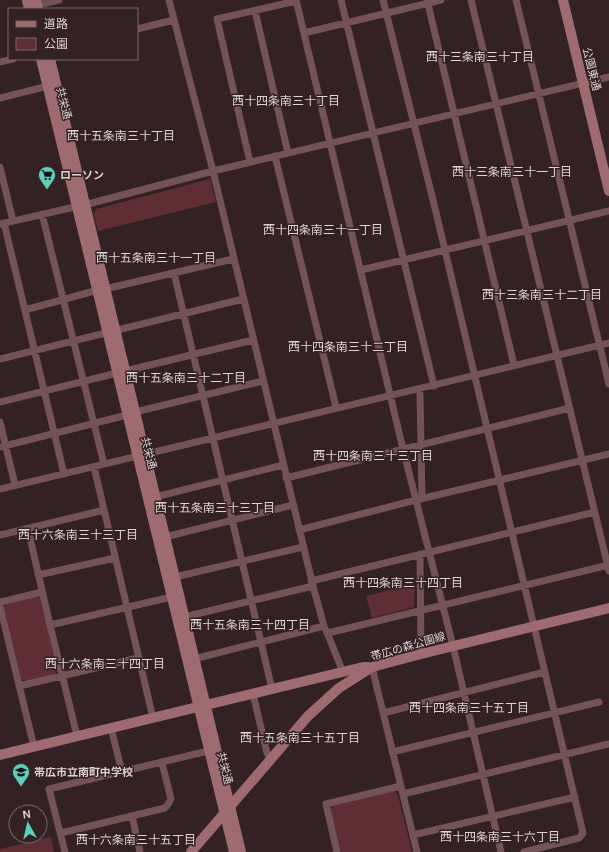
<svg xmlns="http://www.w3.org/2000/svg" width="609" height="852" viewBox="0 0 609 852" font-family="Arial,'Noto Sans JP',sans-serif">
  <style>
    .green { fill: #5f2e34 }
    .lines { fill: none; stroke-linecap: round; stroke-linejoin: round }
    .street { stroke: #735356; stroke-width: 7 }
    .secondary { stroke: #9d6b70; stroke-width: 10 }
    .labels { text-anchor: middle; stroke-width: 3; stroke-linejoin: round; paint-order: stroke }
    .street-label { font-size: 11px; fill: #dfd3d4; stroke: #332123 }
    .poi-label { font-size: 11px; font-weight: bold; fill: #dfd3d4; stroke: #332123; text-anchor: start }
    .neighbourhood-label { font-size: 12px; fill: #dfd3d4; stroke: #332123 }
  </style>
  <rect width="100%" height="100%" fill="#332123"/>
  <path class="green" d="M 210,179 L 216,202 L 98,231 L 94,215 L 96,209 Z
    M 415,584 L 414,607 L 372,618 L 366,596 Z
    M 37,596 L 41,598 L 57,671 L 55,674 L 27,682 L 21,679 L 4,607 L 6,604 Z
    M 394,791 L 398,795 L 412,852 L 341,852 L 330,811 L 334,806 Z
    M 51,837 L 54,852 L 0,852 L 0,849 Z"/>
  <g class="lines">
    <path class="street" d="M 169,0 L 213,171 L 313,586 L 324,626 L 194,659
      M 296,0 L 403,449 L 453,646 L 501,852
      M 341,0 L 434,386
      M 383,0 L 434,204 L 583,833 L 579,838 L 524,852
      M 427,0 L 514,365
      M 471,0 L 609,571
      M 516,0 L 609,384
      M 37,5 L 59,0
      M 255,11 L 288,153
      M 137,29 L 174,20
      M 304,33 L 441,0
      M 0,62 L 13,59
      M 0,98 L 48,86
      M 275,156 L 336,407
      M 250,162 L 217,19 L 296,1
      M 0,167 L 13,221
      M 42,214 L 104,464
      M 4,223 L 64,474
      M 0,224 L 92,203 L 213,171 L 609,77
      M 361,270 L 609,211
      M 174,273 L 272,689
      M 105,289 L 233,259
      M 25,310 L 98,290
      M 0,359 L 243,299
      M 125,371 L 253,340
      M 419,389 L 420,394 L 422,499
      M 0,402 L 117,373
      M 135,412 L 263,381
      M 0,422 L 15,485
      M 0,447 L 127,415
      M 94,467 L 153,718
      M 286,478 L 570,408
      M 0,489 L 609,343
      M 155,497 L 283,465
      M 28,529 L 50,625 L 77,736
      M 299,530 L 416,500 L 609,454
      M 0,535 L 104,510
      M 165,537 L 293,505
      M 420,554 L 421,654
      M 38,575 L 115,558
      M 175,577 L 303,547
      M 311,581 L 595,512
      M 0,602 L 42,592
      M 0,606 L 34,747
      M 184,617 L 313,586
      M 50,625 L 176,596
      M 326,630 L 343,672
      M 328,633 L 609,565
      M 372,667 L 417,852
      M 19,686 L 138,658
      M 253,694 L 267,753 L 271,758
      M 383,713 L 545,672
      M 111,728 L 122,772
      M 392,752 L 599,702
      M 403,794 L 608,744
      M 132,816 L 140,852
      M 61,833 L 165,808 L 169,803 L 171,799 L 162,763
      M 413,835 L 575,797
      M 65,852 L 49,789 L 208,751
      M 337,852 L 326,804 L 401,786"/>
    <path class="secondary" d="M 27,0 L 29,9
      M 36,0 L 38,9
      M 563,0 L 609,191
      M 41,59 L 234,852
      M 50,59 L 241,852
      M 0,755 L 363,667 L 368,667
      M 191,852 L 308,716 L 339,688 L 372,667 L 421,654 L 609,608"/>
  </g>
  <defs>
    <symbol id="supermarket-pin" viewBox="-11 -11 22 30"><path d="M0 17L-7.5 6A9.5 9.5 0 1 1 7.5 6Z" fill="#5dceb9" stroke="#332123"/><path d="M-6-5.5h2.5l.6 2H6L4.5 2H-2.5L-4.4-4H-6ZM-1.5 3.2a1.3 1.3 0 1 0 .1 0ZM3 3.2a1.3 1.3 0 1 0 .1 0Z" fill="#111"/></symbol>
    <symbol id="school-pin" viewBox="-11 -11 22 30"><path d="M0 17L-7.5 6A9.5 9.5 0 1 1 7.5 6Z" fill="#5dceb9" stroke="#332123"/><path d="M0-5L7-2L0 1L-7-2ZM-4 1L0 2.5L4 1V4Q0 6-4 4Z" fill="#111"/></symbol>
  </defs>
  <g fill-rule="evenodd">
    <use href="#supermarket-pin" x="37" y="165" width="20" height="27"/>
    <use href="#school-pin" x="11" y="762" width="20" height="27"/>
  </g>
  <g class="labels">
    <g class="street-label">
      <text transform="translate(592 69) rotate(76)" y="4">公園東通</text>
      <text transform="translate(64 103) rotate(76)" y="4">共栄通</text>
      <text transform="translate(149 453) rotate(76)" y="4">共栄通</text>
      <text transform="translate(408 646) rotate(-16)" y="4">帯広の森公園線</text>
      <text transform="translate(225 768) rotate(76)" y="4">共栄通</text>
    </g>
    <g class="poi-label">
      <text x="60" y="179">ローソン</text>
      <text x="34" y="776">帯広市立南町中学校</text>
    </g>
    <g class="neighbourhood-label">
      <text x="480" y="61">西十三条南三十丁目</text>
      <text x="286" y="105">西十四条南三十丁目</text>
      <text x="121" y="140">西十五条南三十丁目</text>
      <text x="512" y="176">西十三条南三十一丁目</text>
      <text x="323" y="234">西十四条南三十一丁目</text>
      <text x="156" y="262">西十五条南三十一丁目</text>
      <text x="542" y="299">西十三条南三十二丁目</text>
      <text x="348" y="351">西十四条南三十二丁目</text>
      <text x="186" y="382">西十五条南三十二丁目</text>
      <text x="373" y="460">西十四条南三十三丁目</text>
      <text x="215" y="512">西十五条南三十三丁目</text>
      <text x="78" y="539">西十六条南三十三丁目</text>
      <text x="403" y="587">西十四条南三十四丁目</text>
      <text x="250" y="629">西十五条南三十四丁目</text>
      <text x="105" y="668">西十六条南三十四丁目</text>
      <text x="469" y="712">西十四条南三十五丁目</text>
      <text x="300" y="742">西十五条南三十五丁目</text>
      <text x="500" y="841">西十四条南三十六丁目</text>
      <text x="136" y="844">西十六条南三十五丁目</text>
    </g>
  </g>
  <rect x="8" y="8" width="130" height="52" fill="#332123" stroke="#78686a"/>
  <rect x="16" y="21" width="20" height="6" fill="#9d6b70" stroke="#78686a"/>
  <text x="44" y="28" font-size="12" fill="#dfd3d4">道路</text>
  <rect x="16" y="38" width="20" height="12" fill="#5f2e34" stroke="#78686a"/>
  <text x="44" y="48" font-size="12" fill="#dfd3d4">公園</text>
  <g transform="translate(28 824) rotate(352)"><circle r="19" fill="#332123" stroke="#78686a"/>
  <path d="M0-3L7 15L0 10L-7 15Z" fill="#5dceb9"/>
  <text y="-6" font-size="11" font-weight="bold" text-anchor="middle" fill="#dfd3d4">N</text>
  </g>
</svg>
